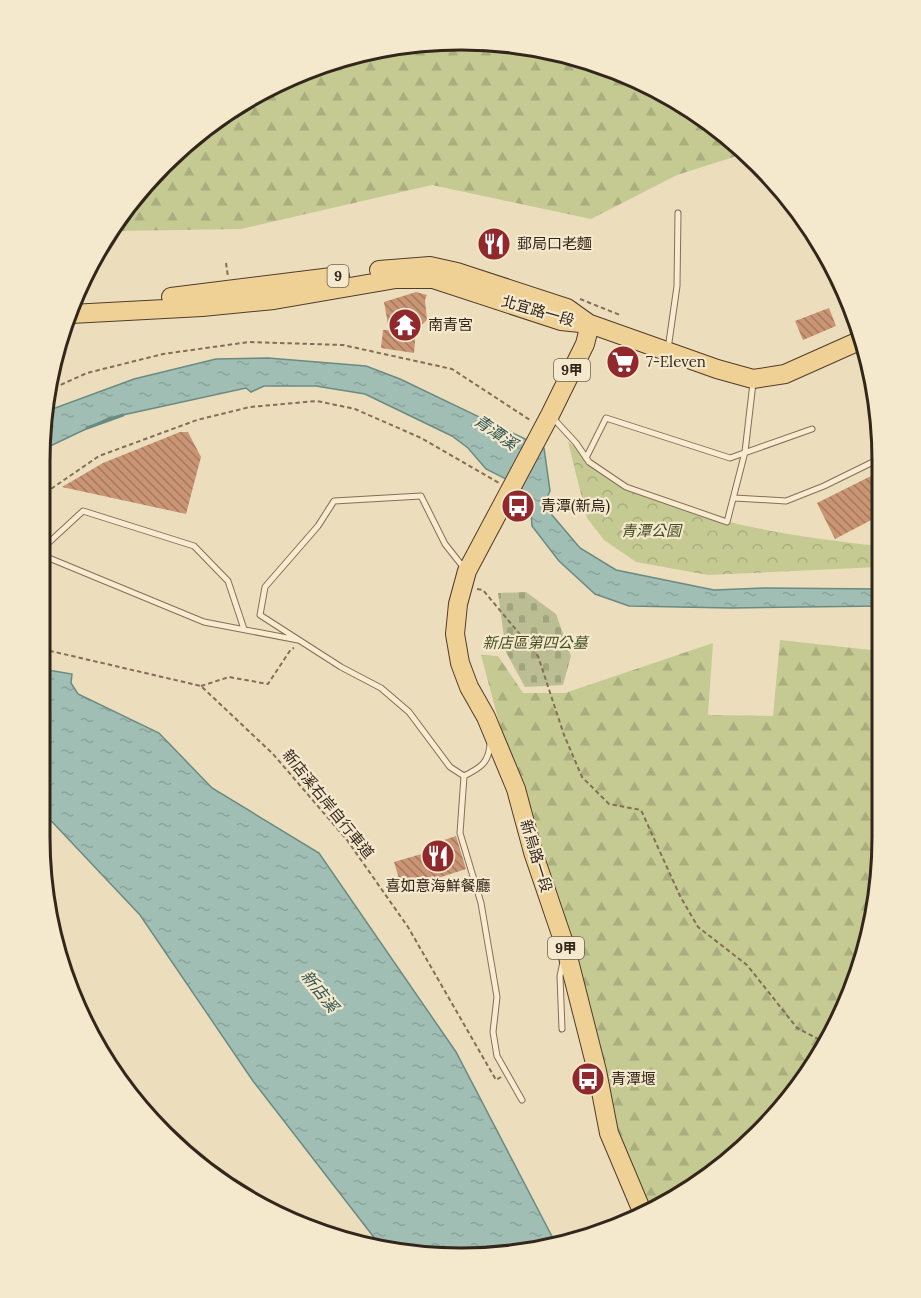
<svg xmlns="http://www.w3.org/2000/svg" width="921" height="1298" viewBox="0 0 921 1298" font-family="Lora,'Noto Sans TC',serif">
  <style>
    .forest { fill: url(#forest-firs) }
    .cemetery { fill: url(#cemetery-stones) }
    .park { fill: url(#park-crowns) }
    .water { fill: url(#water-ripples); stroke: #698b82; stroke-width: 1.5 }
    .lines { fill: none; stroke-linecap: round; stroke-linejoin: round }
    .stream { stroke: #698b82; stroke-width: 3 }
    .building { fill: url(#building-back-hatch) }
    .service-casing { stroke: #846e57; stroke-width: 7 }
    .primary-casing { stroke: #513c2c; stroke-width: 20 }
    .path { stroke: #846e57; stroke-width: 2; stroke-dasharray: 4.5 3; stroke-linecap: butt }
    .service { stroke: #f8ebd0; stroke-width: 5 }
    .primary { stroke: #f0d195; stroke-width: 18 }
    .labels { text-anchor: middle; stroke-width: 4.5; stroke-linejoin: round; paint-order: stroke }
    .shield { fill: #f4e8cd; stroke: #6d6050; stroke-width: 1.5 }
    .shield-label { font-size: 14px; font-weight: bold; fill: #33261b }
    .poi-label { font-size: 15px; fill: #33261b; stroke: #f4e8cd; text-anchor: start }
    .street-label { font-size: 15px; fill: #33261b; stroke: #f4e8cd }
    .park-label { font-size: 15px; font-style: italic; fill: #454f22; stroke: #f4e8cd }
    .water-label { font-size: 16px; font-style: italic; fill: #2b534f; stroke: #f4e8cd }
    .rim { fill: none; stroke: #33261b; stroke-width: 3 }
  </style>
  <defs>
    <pattern id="forest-firs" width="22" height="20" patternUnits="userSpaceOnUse" patternTransform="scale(1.5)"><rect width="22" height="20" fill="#c5ca92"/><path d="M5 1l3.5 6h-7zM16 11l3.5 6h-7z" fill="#aaad7d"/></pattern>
    <pattern id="cemetery-stones" width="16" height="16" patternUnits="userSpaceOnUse" patternTransform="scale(1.5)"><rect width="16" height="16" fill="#babe92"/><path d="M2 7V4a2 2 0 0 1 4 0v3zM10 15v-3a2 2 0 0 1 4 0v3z" fill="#a0a37d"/></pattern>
    <pattern id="park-crowns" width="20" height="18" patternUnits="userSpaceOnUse" patternTransform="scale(1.5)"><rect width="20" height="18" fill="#c5ca92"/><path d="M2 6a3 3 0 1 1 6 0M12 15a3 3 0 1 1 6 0" fill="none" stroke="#aaad7d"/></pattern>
    <pattern id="water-ripples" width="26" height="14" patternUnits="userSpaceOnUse" patternTransform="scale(1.5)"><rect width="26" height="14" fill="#a1beb5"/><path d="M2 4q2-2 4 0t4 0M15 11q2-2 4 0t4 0" fill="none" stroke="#8ba39b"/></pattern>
    <pattern id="building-back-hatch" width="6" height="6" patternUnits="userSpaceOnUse" patternTransform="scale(1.5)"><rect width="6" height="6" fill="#ca9574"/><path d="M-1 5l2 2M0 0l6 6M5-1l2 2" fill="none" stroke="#a5795e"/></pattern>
  </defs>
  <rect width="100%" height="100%" fill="#ecddbd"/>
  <path class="forest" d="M 488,40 L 548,50 L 553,62 L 569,53 L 647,82 L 717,126 L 746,153 L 677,175 L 591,219 L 432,185 L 241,229 L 111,231 L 182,144 L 249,96 L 325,61 L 405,43 Z
    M 780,640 L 880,651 L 881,865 L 868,946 L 839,1024 L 795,1094 L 739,1154 L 650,1214 L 606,1121 L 481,655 L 498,656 L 523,693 L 565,693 L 713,643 L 708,715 L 773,716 Z"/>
  <path class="cemetery" d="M 526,592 L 556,614 L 571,656 L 563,685 L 525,687 L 506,652 L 498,593 Z"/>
  <path class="park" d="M 568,442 C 591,457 614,480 639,491 C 715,526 798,537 879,546 L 879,567 L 708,575 L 636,562 L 604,540 L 587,518 Z"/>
  <path class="water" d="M 268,358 L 366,366 L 400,379 L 544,448 L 550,491 L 546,500 L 552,515 L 580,548 L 616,570 L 714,590 L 764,588 L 879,589 L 880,606 L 731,608 L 629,606 L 595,594 L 559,561 L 532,526 L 530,500 L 520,486 L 486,469 L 468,448 L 452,436 L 365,394 L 316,386 L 264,386 L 251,392 L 246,388 L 109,418 L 46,448 L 47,411 L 134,379 L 216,359 Z
    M 42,669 L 72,674 L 71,683 L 78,694 L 159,733 L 212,788 L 319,853 L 456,1052 L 557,1246 L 542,1251 L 406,1255 L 383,1249 L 253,1081 L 140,915 L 40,809 Z"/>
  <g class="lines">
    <path class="stream" d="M 87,428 L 123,415"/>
  </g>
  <path class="building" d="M 416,292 L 427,295 L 425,300 L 427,320 L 416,330 L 414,353 L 381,348 L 383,330 L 389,330 L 384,302 Z
    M 829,308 L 836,326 L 803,340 L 795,321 Z
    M 180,432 L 188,432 L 201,457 L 186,514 L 62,487 L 103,463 Z
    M 879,472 L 879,516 L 835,539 L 817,503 Z
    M 456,836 L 466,869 L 438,878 L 440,881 L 431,884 L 429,880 L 409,886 L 407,880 L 400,882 L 394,862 L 435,850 L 432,844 Z"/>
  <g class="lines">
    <defs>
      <path id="service" d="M 668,349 L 677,286 L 678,213
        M 553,418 L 576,443 L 589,462 L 626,487 L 727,522 L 745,452 L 753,383
        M 586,458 L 606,418 L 730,458 L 812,429
        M 735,498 L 786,501 L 824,486 L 879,459
        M 44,547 L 83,511 L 194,546 L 228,581 L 244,629
        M 44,556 L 204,622 L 298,640
        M 464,568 L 445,544 L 421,496 L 334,501 L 318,526 L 265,587 L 260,615 L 341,667 L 381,688 L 409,712 L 450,767 L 464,776 C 480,768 489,763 490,744
        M 464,776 L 460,833 L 481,903 L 497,997 L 493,1032 L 497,1056 L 522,1100
        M 562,1029 L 560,976 L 563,962"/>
      <path id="primary" d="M 379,270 L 430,266 L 457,272 L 567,308 L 588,323
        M 171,297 L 340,276
        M 71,314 L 202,307 L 274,300 L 396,279 L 433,279 L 561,321 L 590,324 L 717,369 L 753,379 L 785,374 L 859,341
        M 590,324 L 585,344 L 550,415 L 467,571 L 458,604 L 455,634 L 460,663 L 469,687 L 486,717 L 516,789 L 533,852 L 566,949 L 597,1071 L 609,1133 L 644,1216"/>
    </defs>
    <use href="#service" class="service-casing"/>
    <use href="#primary" class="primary-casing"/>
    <path class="path" d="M 226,263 L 228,277
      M 580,299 L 620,315
      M 47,391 L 87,373 L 163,354 L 249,342 L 343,345 L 452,369 L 530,420
      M 45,493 L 99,456 L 197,420 L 250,407 L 317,401 L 355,409 L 421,438 L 499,483
      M 477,589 L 483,590 L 538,656 L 564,735 L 582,777 L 609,804 L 641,810 L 680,896 L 698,927 L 747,965 L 797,1028 L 826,1043
      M 42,649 L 201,686 L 273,754 L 347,840 L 408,927 L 496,1080 L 501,1077
      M 201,686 L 229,677 L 268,684 L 291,649 L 294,648"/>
    <use href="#service" class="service"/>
    <use href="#primary" class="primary"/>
  </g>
  <defs>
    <symbol id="restaurant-disc" viewBox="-11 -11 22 22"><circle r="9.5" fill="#91282c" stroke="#f4e8cd"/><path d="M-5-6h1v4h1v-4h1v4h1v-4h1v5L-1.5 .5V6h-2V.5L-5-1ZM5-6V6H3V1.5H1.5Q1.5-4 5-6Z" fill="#fff"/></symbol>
    <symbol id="temple-disc" viewBox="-11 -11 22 22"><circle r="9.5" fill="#91282c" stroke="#f4e8cd"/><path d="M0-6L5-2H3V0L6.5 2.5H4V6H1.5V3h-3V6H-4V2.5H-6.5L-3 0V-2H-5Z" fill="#fff"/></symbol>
    <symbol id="supermarket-disc" viewBox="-11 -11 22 22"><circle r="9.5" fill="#91282c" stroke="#f4e8cd"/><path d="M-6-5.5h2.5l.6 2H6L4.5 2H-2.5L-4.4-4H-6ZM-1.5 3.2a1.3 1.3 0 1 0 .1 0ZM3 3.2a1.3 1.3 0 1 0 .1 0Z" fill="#fff"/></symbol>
    <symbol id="bus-disc" viewBox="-11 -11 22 22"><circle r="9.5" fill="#91282c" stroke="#f4e8cd"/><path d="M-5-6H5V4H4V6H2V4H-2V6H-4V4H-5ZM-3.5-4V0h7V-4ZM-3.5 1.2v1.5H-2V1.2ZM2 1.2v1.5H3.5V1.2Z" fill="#fff"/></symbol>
  </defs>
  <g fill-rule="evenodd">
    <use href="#restaurant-disc" x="475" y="225" width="38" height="38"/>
    <use href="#temple-disc" x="386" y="306" width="38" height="38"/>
    <use href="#supermarket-disc" x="604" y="343" width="38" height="38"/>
    <use href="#bus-disc" x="499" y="487" width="38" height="38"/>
    <use href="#restaurant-disc" x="419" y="837" width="38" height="38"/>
    <use href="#bus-disc" x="569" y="1060" width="38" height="38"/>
  </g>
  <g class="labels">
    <g class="shield">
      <rect x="327.5" y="265" width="21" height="22" rx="4.5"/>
      <rect x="554" y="359" width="36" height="22" rx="4.5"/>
      <rect x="548" y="937" width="36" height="22" rx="4.5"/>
    </g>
    <g class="shield-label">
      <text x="338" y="281">9</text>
      <text x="572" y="375">9甲</text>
      <text x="566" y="953">9甲</text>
    </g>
    <g class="poi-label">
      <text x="517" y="249">郵局口老麵</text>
      <text x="428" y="330">南青宮</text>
      <text x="646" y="367">7-Eleven</text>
      <text x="541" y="511">青潭(新烏)</text>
      <text x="438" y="891" text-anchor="middle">喜如意海鮮餐廳</text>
      <text x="611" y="1084">青潭堰</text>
    </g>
    <g class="street-label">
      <text transform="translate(538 311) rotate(16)" y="5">北宜路一段</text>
      <text transform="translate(328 804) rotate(51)" y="5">新店溪右岸自行車道</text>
      <text transform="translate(536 856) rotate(73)" y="5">新烏路一段</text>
    </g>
    <g class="park-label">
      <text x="651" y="536">青潭公園</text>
      <text x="535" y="648">新店區第四公墓</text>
    </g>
    <g class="water-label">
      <text transform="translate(496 432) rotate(35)" y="6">青潭溪</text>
      <text transform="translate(320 991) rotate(51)" y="6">新店溪</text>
    </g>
  </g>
  <path d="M0 0H921V1298H0ZM461 50H461A411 411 0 0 1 872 461V837A411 411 0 0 1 461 1248H461A411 411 0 0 1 50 837V461A411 411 0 0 1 461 50Z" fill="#f4e8cd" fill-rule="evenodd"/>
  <path class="rim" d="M461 50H461A411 411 0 0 1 872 461V837A411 411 0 0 1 461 1248H461A411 411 0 0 1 50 837V461A411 411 0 0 1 461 50Z"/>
</svg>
